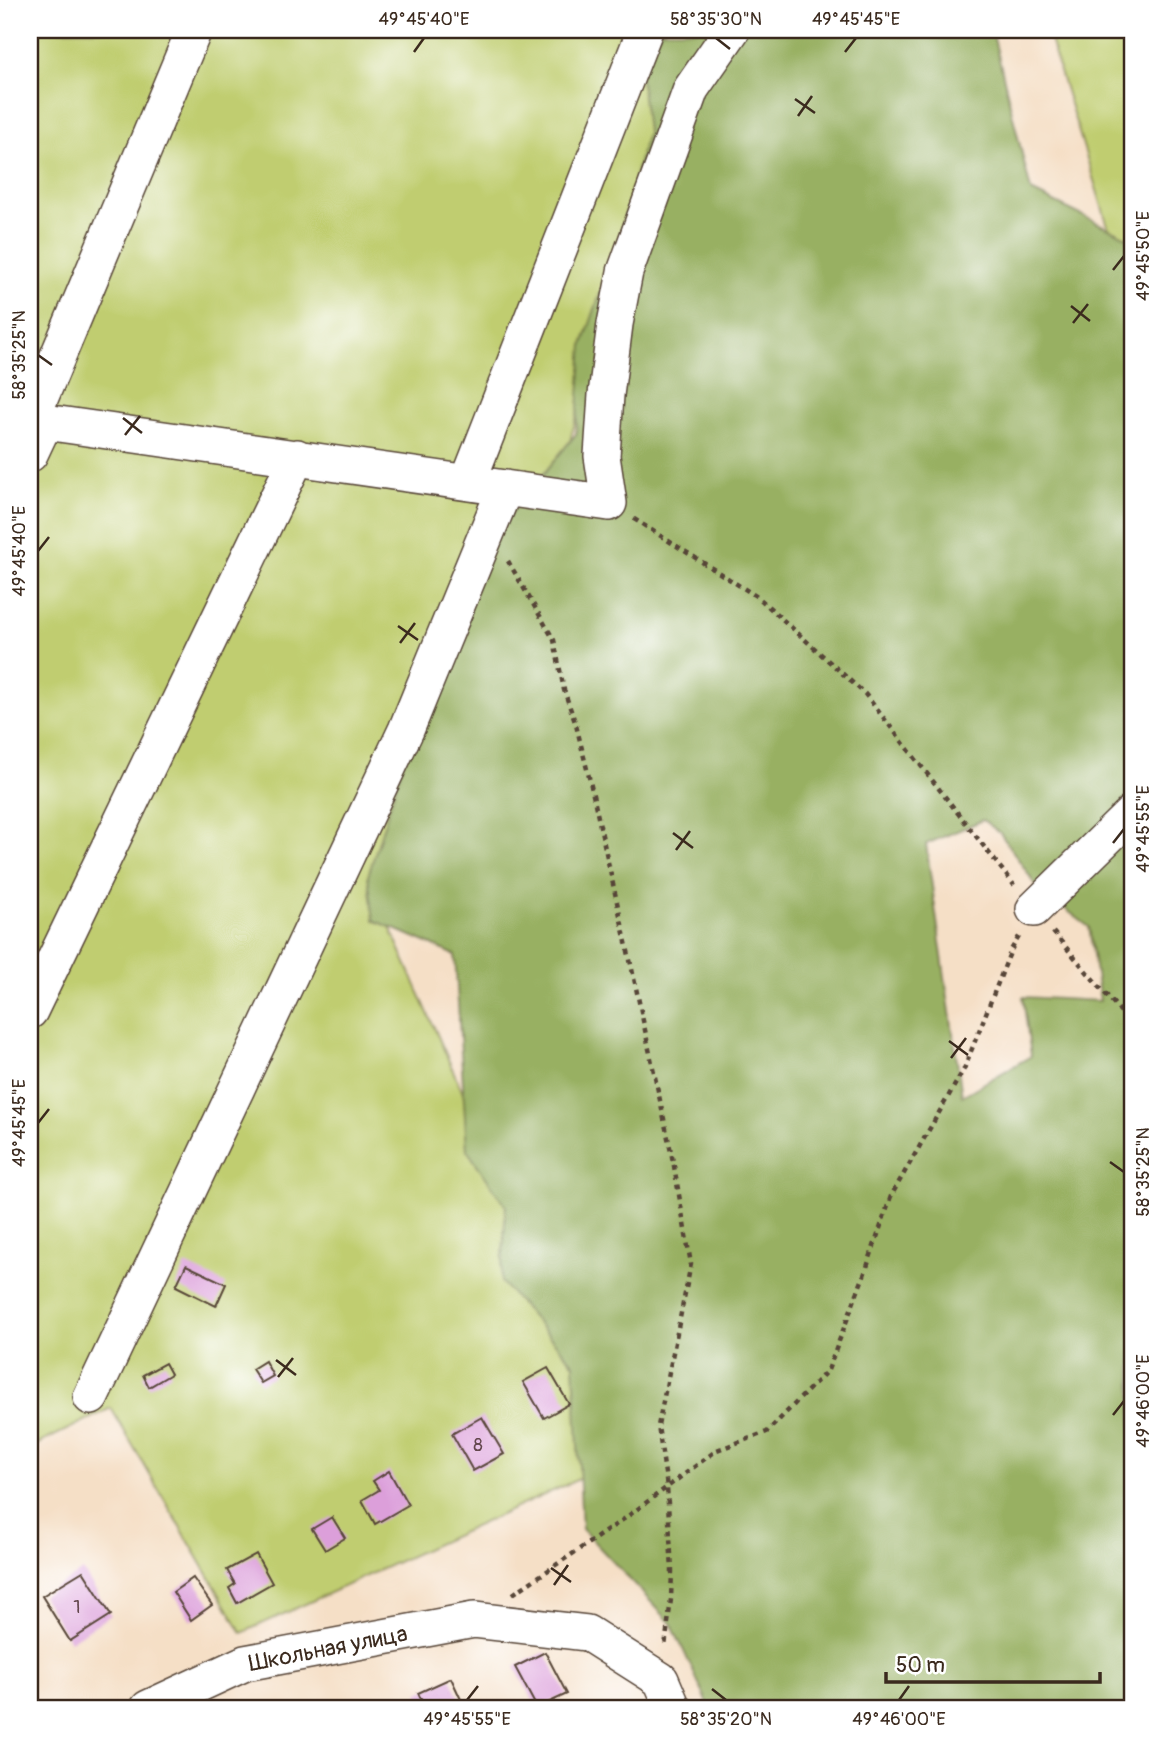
<svg xmlns="http://www.w3.org/2000/svg" width="1162" height="1738" viewBox="0 0 1162 1738" font-family="Pangolin,sans-serif">
  <style>
    .green { fill: #c0cd6f; stroke: #7e7c46; stroke-width: 2 }
    .forest { fill: #98b062; stroke: #6a6d40; stroke-width: 2; fill-rule: evenodd }
    .building { fill: #dc9fda }
    .lines { fill: none; stroke-linecap: round; stroke-linejoin: round }
    .minor-casing { stroke: #574537; stroke-width: 38 }
    .path { stroke: #574537; stroke-width: 4.5; stroke-dasharray: 5 5; stroke-linecap: butt }
    .minor { stroke: #fff; stroke-width: 35 }
    .ticks { fill: none; stroke: #3b2a1e; stroke-width: 2.5 }
    .labels { text-anchor: middle; stroke-width: 5; stroke-linejoin: round; paint-order: stroke }
    .number-label { font-size: 19px; fill: #63474d }
    .street-label { font-size: 23px; fill: #3b2a1e; stroke: #fff }
    .neatline { fill: none; stroke: #3b2a1e; stroke-width: 2.5 }
    .ticks-label { font-size: 18px; text-anchor: middle; fill: #3b2a1e }
  </style>
  <rect width="100%" height="100%" fill="#fff"/>
  <filter id="ink" filterUnits="userSpaceOnUse"><feTurbulence type="fractalNoise" baseFrequency=".0143" numOctaves="2"/><feDisplacementMap in="SourceGraphic" scale="14" xChannelSelector="R" yChannelSelector="G"/><feConvolveMatrix kernelMatrix="1 2 1 2 8 2 1 2 1" color-interpolation-filters="sRGB"/></filter>
  <filter id="wash" filterUnits="userSpaceOnUse"><feTurbulence type="fractalNoise" baseFrequency=".00686" numOctaves="4" result="noise"/><feDisplacementMap in="SourceGraphic" scale="28" xChannelSelector="R" yChannelSelector="G"/><feGaussianBlur stdDeviation="1.57" result="paint"/><feColorMatrix in="noise" values="0 0 0 0 0 0 0 0 0 0 0 0 0 0 0 0 0 1.4 0 .05"/><feComposite in="paint" operator="in"/></filter>
  <g filter="url(#wash)">
    <rect width="100%" height="100%" fill="#f5dfc6"/>
    <path class="green" d="M 30,30 L 688,30 L 643,168 L 559,482 L 368,877 L 492,1159 L 627,1457 L 242,1633 L 111,1408 L 30,1448 Z
      M 1047,30 L 1132,30 L 1132,303 Z"/>
    <path class="forest" d="M 661,30 L 992,30 L 1031,191 L 1129,238 L 1124,314 L 1132,325 L 1132,1708 L 710,1708 L 671,1623 L 582,1529 L 574,1364 L 501,1282 L 506,1206 L 467,1150 L 455,955 L 374,920 L 368,876 L 462,574 L 576,434 L 583,345 L 620,234 L 647,132 L 640,70 ZM 983,820 L 1000,833 L 1038,888 L 1089,927 L 1100,1001 L 1023,997 L 1031,1056 L 962,1096 L 926,844 Z"/>
    <g id="blocks">
      <path class="building" d="M 186,1265 L 226,1284 L 216,1306 L 176,1286 Z
        M 265,1361 L 273,1376 L 261,1383 L 252,1369 Z
        M 165,1363 L 171,1374 L 149,1387 L 143,1375 Z
        M 548,1368 L 569,1404 L 544,1418 L 523,1382 Z
        M 482,1417 L 504,1454 L 473,1471 L 452,1434 Z
        M 389,1471 L 408,1505 L 375,1524 L 362,1500 L 379,1490 L 373,1481 Z
        M 332,1517 L 345,1538 L 325,1550 L 312,1529 Z
        M 256,1554 L 272,1583 L 237,1603 L 229,1588 L 235,1584 L 227,1570 Z
        M 83,1571 L 111,1615 L 70,1641 L 42,1596 Z
        M 193,1578 L 212,1605 L 191,1620 L 173,1592 Z
        M 545,1652 L 567,1694 L 537,1708 L 515,1667 Z
        M 451,1678 L 465,1708 L 425,1708 L 418,1693 Z"/>
    </g>
  </g>
  <g filter="url(#ink)">
    <use href="#blocks" fill-opacity="0" stroke="#574537" stroke-width="2"/>
    <g class="lines">
      <defs>
        <path id="minor" d="M 30,418 L 45,422 L 609,503 L 602,456 L 606,395 L 615,324 L 625,272 L 691,89 L 732,30
          M 32,418 L 194,30
          M 30,454 L 45,422
          M 468,482 L 645,30
          M 1034,909 L 1132,813
          M 30,1011 L 297,457
          M 91,1397 L 406,730 L 505,488
          M 148,1708 L 245,1663 L 474,1620 L 587,1633 L 661,1680 L 673,1708"/>
      </defs>
      <use href="#minor" class="minor-casing"/>
      <path class="path" d="M 634,519 L 759,598 L 865,694 L 1014,885
        M 508,561 L 554,640 L 564,690 L 576,725 L 589,777 L 632,969 L 674,1166 L 691,1264 L 658,1426 L 667,1487 L 672,1571 L 671,1599 L 665,1647
        M 1053,932 L 1132,1025
        M 513,1594 L 624,1519 L 717,1450 L 767,1432 L 828,1370 L 866,1270 L 891,1196 L 964,1069 L 1011,950 L 1020,935"/>
      <use href="#minor" class="minor"/>
    </g>
  </g>
  <path class="ticks" d="M 716,38 L 730,49M 414,52 L 424,38M 845,52 L 856,38M 795,99 L 815,113M 798,116 L 812,96M 1113,270 L 1124,256M 1071,306 L 1090,321M 1073,323 L 1088,304M 38,355 L 52,365M 123,418 L 142,433M 125,435 L 140,416M 38,551 L 49,537M 398,626 L 418,640M 400,643 L 415,623M 673,833 L 693,848M 1113,843 L 1124,829M 676,850 L 690,831M 949,1041 L 968,1055M 951,1058 L 966,1038M 38,1123 L 49,1109M 1110,1162 L 1124,1172M 276,1360 L 296,1375M 278,1377 L 293,1358M 1113,1415 L 1124,1401M 551,1568 L 571,1582M 554,1585 L 568,1565M 712,1689 L 726,1700M 467,1700 L 478,1686M 899,1700 L 909,1686"/>
  <g class="labels">
    <g class="number-label">
      <text x="478" y="1451">8</text>
      <text x="77" y="1613">1</text>
    </g>
    <g class="street-label">
      <text transform="translate(328 1648) rotate(-11)" y="8">Школьная улица</text>
    </g>
  </g>
  <rect width="1162" height="1738" fill="none" stroke="#fff" stroke-width="77"/>
  <path d="M886 1672v10h214v-10" fill="none" stroke="#3b2a1e" stroke-width="3.5"/>
  <text x="896" y="1672" font-size="21" fill="#3b2a1e" stroke="#ffffff" stroke-width="5" paint-order="stroke">50 m</text>
  <rect x="38" y="38" width="1086" height="1662" class="neatline"/>
  <g class="ticks-label">
    <text x="424" y="25">49°45'40"E</text>
    <text x="716" y="25">58°35'30"N</text>
    <text x="856" y="25">49°45'45"E</text>
    <text transform="translate(1143 256) rotate(-90)" y="6">49°45'50"E</text>
    <text transform="translate(19 355) rotate(-90)" y="6">58°35'25"N</text>
    <text transform="translate(19 551) rotate(-90)" y="6">49°45'40"E</text>
    <text transform="translate(1143 829) rotate(-90)" y="6">49°45'55"E</text>
    <text transform="translate(19 1123) rotate(-90)" y="6">49°45'45"E</text>
    <text transform="translate(1143 1172) rotate(-90)" y="6">58°35'25"N</text>
    <text transform="translate(1143 1401) rotate(-90)" y="6">49°46'00"E</text>
    <text x="467" y="1725">49°45'55"E</text>
    <text x="726" y="1725">58°35'20"N</text>
    <text x="899" y="1725">49°46'00"E</text>
  </g>
</svg>
